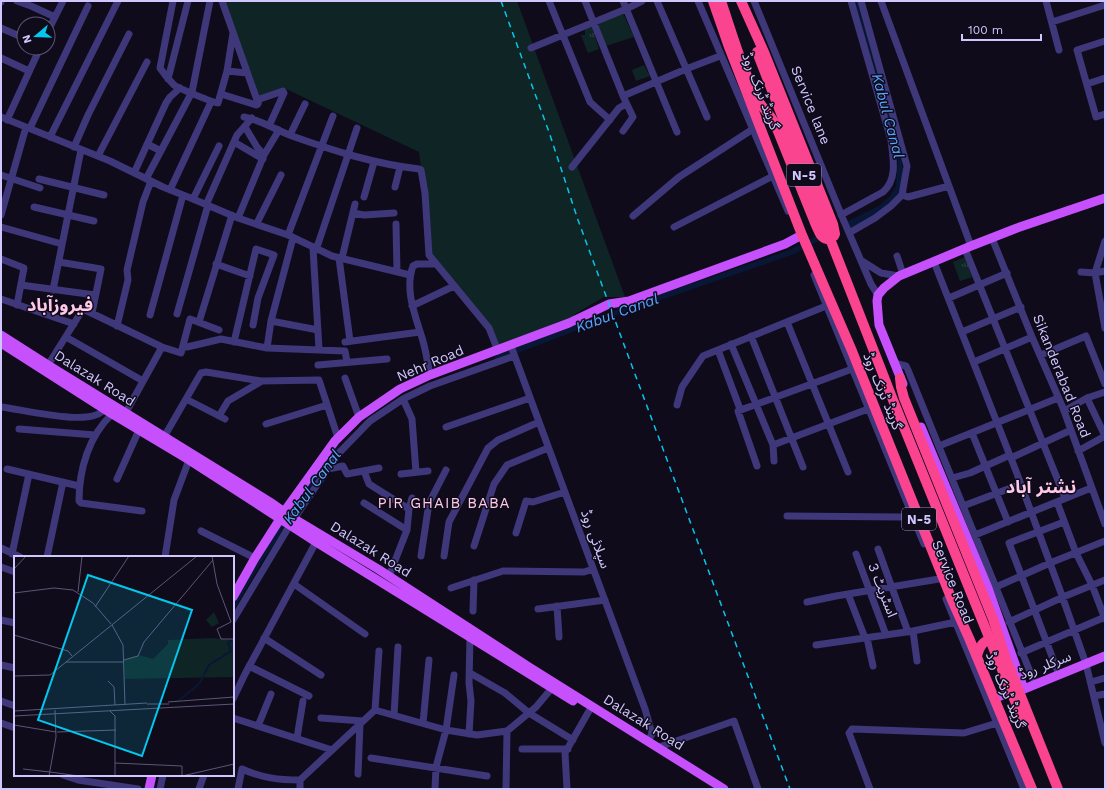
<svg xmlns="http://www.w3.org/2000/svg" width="1106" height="790" viewBox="0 0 1106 790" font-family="'Work Sans','Noto Sans Arabic',sans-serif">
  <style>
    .grass { fill: #0f2425 }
    .park { fill: url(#park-tufts) }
    .water { fill: #091736 }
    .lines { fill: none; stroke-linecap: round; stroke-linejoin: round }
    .canal { stroke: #091736; stroke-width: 5.5 }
    .minor { stroke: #3e377a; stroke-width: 7 }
    .major { stroke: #c650fc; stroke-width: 9 }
    .highway { stroke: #fb4490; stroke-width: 10 }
    .rail { stroke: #05c6ec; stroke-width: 1.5; stroke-dasharray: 6 5; stroke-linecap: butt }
    .highway-bridge { stroke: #fb4490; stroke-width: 10 }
    .labels { text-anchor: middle; stroke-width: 3; stroke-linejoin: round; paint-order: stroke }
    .shield { fill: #0f0b1b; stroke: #968fba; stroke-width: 1 }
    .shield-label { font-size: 13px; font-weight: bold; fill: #d0c7fe }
    .street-label { font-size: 14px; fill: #d0c7fe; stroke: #0f0b1b }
    .water-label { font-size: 15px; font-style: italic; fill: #57a5fc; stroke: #0f0b1b }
    .neighbourhood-label { font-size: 15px; letter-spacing: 1px; fill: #fec9e7; stroke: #0f0b1b }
    .district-label { font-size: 18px; font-weight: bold; fill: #fec9e7; stroke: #0f0b1b }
    .inset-river { fill: none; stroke: #091736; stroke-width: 2 }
    .inset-road { fill: none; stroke: #5c5676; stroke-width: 1 }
    .view { fill: #05c6ec; fill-opacity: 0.15; stroke: #05c6ec; stroke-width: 2 }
    .inset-edge { fill: none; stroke: #d0c7fe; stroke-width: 2 }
  </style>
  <defs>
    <pattern id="park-tufts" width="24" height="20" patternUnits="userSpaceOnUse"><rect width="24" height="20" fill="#0f2425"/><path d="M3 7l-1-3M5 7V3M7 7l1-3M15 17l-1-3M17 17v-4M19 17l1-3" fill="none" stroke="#314246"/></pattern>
  </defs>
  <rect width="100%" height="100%" fill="#0f0b1b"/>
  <path class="grass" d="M 219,1 L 517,1 L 625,297 L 604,297 L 575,314 L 571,319 L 498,351 L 489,328 L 429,255 L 422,174 L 419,152 L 284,88 L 257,100 Z
    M 622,11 L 634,37 L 603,47 L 595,25 Z
    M 644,65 L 650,76 L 636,81 L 632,70 Z"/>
  <path class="park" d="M 592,27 L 599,49 L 588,53 L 581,35 L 585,35 L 585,29 Z
    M 965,257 L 972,277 L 960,281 L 953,262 Z"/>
  <path class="water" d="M 854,1 L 858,1 C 869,38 880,75 889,113 C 896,138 908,167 901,193 L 871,218 L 849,230 L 846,222 L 879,206 L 890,196 L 896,186 L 898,159 L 883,102 Z"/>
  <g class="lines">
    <path class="canal" d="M 497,358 L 615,313 L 792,252 L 824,235
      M 233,606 L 259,561 L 333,455 L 338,450"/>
    <path class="minor" d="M 17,1 L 31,6 L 55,17
      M 173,1 L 160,68 C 164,74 169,80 174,85 C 178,88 214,103 218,103 L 227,71 L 233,33
      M 222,1 L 257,100 L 283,91 L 284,93 L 269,126
      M 549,1 L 590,102 L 610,120
      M 585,1 L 623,96 L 633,117 L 623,131
      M 623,1 L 677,132
      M 657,1 L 707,117
      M 698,1 L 788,211
      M 754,1 L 843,219 L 871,284 L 878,295
      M 881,1 L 971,246
      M 1046,1 L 1059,50
      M 1,2 L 1,1
      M 1052,22 L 1105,5
      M 1,28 L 24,38
      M 48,31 L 63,1
      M 1105,41 L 1077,50 L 1096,117 L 1105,114
      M 531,48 L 626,9 L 642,1
      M 1,58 L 29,71
      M 227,71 L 247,73
      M 168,79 L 188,1
      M 1087,84 L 1105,78
      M 221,94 L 256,105 L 258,104 L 259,100
      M 623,96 L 686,69 L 720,56
      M 1,117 L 110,161 L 163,187 L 193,199 L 238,218 L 288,235 L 332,256 L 410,275
      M 244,117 C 261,120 276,130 292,136 C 334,151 375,164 419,169 L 421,170 L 425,193 L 429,255 L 489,328 L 498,351
      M 7,120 L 40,48
      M 245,127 L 257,147 L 264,155
      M 30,128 L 88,6
      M 290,135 L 305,104
      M 50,137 L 118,1
      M 234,142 L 263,159
      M 147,144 L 161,151
      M 74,147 L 88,115 L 129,34
      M 98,156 L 147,62
      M 572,167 L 619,108 L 626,104
      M 134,173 L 166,103 L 170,97 L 180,88
      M 1,175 L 40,188
      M 39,179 L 104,195
      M 146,179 L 192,92 L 210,1
      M 395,187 L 400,167
      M 170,190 L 211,102
      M 902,195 L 908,197 L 949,186
      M 364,197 L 374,162
      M 193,199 L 219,146
      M 206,205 L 237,135 L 252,118
      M 34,207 L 94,221
      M 353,213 L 364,215 L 394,213
      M 1,215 L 26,127
      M 841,215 L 883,192 C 898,179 893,158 891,140 L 851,1
      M 633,216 L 679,177 L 753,129
      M 238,218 L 264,155 L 279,130
      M 257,223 L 281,175
      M 396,224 L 397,272
      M 1,227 L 62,244
      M 674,227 L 773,176
      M 849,233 L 875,218 L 891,206 L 902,195 L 907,166 L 861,1
      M 288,235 L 333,116
      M 992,238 L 1032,337 L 1063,408 L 1105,524
      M 1105,241 L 1095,273 L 1105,328
      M 313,248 L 319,349
      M 965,249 L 1065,498
      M 316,250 L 357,128
      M 897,256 L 903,274
      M 339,258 L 350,341
      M 342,258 L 355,204
      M 1,259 L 24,268 L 17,305
      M 862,261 L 881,273 L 899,276
      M 59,262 L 101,269 L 92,313
      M 934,262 L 1016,471 L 1061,593 L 1086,664 L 1105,743
      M 216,264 L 250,276
      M 1081,272 L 1095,273 L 1105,271
      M 814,275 L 924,544
      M 21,285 L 95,295
      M 53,290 L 81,150
      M 949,298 L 1007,273
      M 1,299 L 74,324
      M 412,306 L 454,286
      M 177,314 L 208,205
      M 150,315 L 183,195
      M 271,321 L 318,330
      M 199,322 L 232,215
      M 787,322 L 848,472
      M 117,326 L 128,280 L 127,270 L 143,202 L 151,181
      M 962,332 L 1021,307
      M 751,336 L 803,467
      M 66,337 L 143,381
      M 234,342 L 256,249 L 274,255 L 258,298 L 253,325
      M 345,342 L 420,332
      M 731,344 L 773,445 L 774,461
      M 183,346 L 187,347 L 221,339 L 267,348 L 345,351 L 347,362
      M 511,346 L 645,709 L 652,734 L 648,741
      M 267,348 L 271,321 L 293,238
      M 718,350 L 740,409
      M 1041,355 L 1086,336 L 1105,384
      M 974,362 L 1032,337
      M 894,363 L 906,366 L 908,370 L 1035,684
      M 48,365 L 83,309 L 162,347 L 181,353 L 190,319 L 219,330
      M 318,365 L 387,359
      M 430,375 C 428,364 426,352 423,341 C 416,317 404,291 413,266 L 417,264 L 436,264
      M 345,378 L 359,417
      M 1087,398 L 1105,436
      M 186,399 L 225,419
      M 403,399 L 412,419 L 416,472
      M 677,405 L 682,387 L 703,356 L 826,306
      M 1,407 C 21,409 93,428 104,409
      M 1064,411 L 1087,398 L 1105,392
      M 112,414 C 89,436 79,469 79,501 L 81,503 L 142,511
      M 125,414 L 162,347
      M 219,416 L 228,401 L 262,381
      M 266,424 L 327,405
      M 446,427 L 530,398
      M 19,429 L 95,435
      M 972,433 L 1008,522
      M 164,437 L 201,373 L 206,372 L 261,381 L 319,380 L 338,438
      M 773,445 L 868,409
      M 939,446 L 1058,398
      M 1078,451 L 1105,436
      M 1011,458 L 1071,430
      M 757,466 L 738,411 L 852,369
      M 7,469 L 79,486
      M 328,469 L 343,466 L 347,474 L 379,468
      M 364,471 L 369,484 L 409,509
      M 401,474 L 428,471
      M 952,478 L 970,473 L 1010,455
      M 117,479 L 139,430
      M 1057,502 L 1076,553 L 1092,585 L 1105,619
      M 364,503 L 407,530
      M 963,506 L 1021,484
      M 787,516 L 900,517 L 913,516
      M 294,519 L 337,455 L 370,421 L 403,399 L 430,386 L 514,356
      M 201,531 L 255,558
      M 516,533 L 526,501 L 533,502 L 565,492
      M 975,535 L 1091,488
      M 474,546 L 494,484 L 507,465 L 548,448
      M 1,548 L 20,557
      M 878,549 L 908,632
      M 12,554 L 29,474
      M 856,554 L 886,635
      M 421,556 L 429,503 L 446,470
      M 444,556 L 449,522 L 488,448 L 498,440 L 539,422
      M 47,557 L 63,482
      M 165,557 L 174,500 L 189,460
      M 1,567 L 15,572
      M 389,576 L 407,530 L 409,509 L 412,498
      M 294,584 L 365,634
      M 996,587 L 1050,563 L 1105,541
      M 451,588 L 503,571 L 584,572 L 593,569
      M 848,594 L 865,638
      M 946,599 L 1024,789
      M 807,602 L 836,596 L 939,579
      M 557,606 L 559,637
      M 538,609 L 605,600
      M 473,611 L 474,580
      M 1,620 L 15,623
      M 233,620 L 290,525
      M 1009,622 L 1063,597 L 1105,580
      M 913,631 L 917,661
      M 264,638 L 321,675
      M 867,638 L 873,666
      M 816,645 L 913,631 L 956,622
      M 1021,653 L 1105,617
      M 1,665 L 15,668
      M 249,666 L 309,696
      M 470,673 L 505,693 L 529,713 L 573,740
      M 1059,675 L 1009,543 L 1064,522
      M 1091,682 L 1105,678
      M 1094,696 L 1105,694
      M 233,699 L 245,674 L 316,542
      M 1,701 L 15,706
      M 375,710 L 379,651
      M 394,715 L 398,647
      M 233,718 L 332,750
      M 321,718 L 363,721
      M 1,723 L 15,728
      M 423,723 L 429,660
      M 258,726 L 271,694
      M 469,734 L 471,701 L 469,683 L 470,637
      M 297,738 L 303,701
      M 659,747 L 734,721 L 758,789
      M 522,749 L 568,749
      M 371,758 L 487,776
      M 358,774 L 360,724
      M 63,775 L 78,780 L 138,789
      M 160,789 L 163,775
      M 199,789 L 204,775
      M 238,789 L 242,769 C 262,778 279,780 300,780
      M 300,789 L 300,780 L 375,710 L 446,730 L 477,735 L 507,731 L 536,707 L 552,688
      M 435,789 L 436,767 L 446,730 L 454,675
      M 506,789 L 507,731
      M 567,789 L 565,753 L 589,711
      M 870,789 L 849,733 L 852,729 L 964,733 L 997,723"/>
    <path class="major" d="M 1,335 L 48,365 L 270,502 L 293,518 L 378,569 L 529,667 L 724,789
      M 1,343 L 112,414 L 189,460 L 316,542 L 573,701
      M 903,384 L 879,325 L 877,301 L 878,295 L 884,288 L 899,276 L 971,246 L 1017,228 L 1105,198
      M 921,427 L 988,588 L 1024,689
      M 284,512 L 335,441 L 359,417 L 400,389 L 430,375 L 569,323 L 609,304 L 629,301 L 785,244 L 798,237
      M 233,597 L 255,558 L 280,519
      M 994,698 L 1024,689 L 1105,656
      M 149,789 L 152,775"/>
    <path class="highway" d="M 713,1 L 729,47 L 802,235 L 852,351 L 952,600 L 969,638 L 1032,789
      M 721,1 C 732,33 741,66 756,97 C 761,107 770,114 775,124 L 815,223 C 818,229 820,238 827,239 L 834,236 L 835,234 L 833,224 L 764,52 L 741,1
      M 900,378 L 901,387 L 904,398 L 993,619 L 1006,659 L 1058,789
      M 977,656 C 980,645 984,638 997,640
      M 1012,694 L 1024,722"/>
    <path class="rail" d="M 501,1 L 549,132 L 578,220 L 623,342 L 790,789"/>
    <path class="highway-bridge" d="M 757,52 L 893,400 L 1012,694"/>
  </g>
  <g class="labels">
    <g class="shield">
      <rect x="787" y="164" width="34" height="22" rx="3"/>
      <rect x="902" y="508" width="34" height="22" rx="3"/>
    </g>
    <g class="shield-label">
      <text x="804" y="180">N-5</text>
      <text x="919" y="524">N-5</text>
    </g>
    <g class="street-label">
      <text transform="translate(761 91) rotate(69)" y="5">گرینڈ ٹرنک روڈ</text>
      <text transform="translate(811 105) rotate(68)" y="5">Service lane</text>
      <text transform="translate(430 363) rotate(-23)" y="5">Nehr Road</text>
      <text transform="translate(1062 376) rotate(68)" y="5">Sikanderabad Road</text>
      <text transform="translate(95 378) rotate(32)" y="5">Dalazak Road</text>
      <text transform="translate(883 391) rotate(68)" y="5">گرینڈ ٹرنک روڈ</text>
      <text transform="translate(596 539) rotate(70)" y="5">سپلائی روڈ</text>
      <text transform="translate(371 549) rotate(32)" y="5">Dalazak Road</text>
      <text transform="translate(953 582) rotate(68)" y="5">Service Road</text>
      <text transform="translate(883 590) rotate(69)" y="5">اسٹریٹ 3</text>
      <text transform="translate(1045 665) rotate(-21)" y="5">سرکلر روڈ</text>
      <text transform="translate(1006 690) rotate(67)" y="5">گرینڈ ٹرنک روڈ</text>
      <text transform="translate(644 722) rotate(32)" y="5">Dalazak Road</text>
    </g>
    <g class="water-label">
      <text transform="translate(888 116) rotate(75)" y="5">Kabul Canal</text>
      <text transform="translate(617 313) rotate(-20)" y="5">Kabul Canal</text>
      <text transform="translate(312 487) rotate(-54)" y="5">Kabul Canal</text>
    </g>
    <g class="neighbourhood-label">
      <text x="444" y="508">PIR GHAIB BABA</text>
    </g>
    <g class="district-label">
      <text x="60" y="311">فیروزآباد</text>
      <text x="1041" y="493">نشتر آباد</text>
    </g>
  </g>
  <g transform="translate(14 556)">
    <rect width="220" height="220" fill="#0f0b1b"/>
    <path d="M 200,56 L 205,67 L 198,71 L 192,64 ZM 198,82 L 220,84 L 220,119 L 218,121 L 111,123 L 110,104 L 125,99 L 139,103 L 154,88 L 154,84 Z" fill="#0f2425"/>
    <path class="inset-river" d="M 190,119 L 195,109 L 217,95 L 214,87 L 218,83M 164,145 L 184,129 L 190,120"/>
    <path class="inset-road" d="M 198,0 L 203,28 L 217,66 L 203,73 L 207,83 L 220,83M 0,13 L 12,0M 64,36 L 68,0M 0,37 L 40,32 L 59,34 L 79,47 L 97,68M 81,51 L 115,0M 98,69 L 109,89 L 111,149M 0,79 L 54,95 L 58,100M 110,104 L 124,100 L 130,86 L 199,4M 52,106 L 110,106M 0,120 L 36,119 L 183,0M 94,125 L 100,131 L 101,149M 154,146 L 220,141M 133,148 L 155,148M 0,155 L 133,147M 96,155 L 101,160 L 101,220M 0,160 L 220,148M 0,169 L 42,176M 43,176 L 102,174M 101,207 L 168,210 L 168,219M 9,213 L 36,216M 36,216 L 65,220M 35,220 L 42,181 L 41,154M 168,220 L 220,208"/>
    <path class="view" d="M 74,19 L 178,54 L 128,200 L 24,164 Z"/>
    <rect width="220" height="220" class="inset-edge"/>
  </g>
  <rect width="1106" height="790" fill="none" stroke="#d0c7fe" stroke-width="4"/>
  <g transform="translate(36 36) rotate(251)"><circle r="19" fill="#0f0b1b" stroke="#5c5676"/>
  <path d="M0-3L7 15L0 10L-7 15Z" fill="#05c6ec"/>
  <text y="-6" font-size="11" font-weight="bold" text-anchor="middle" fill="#d0c7fe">N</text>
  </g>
  <path d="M962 34v6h79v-6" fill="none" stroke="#d0c7fe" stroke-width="2"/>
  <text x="968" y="34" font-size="12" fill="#d0c7fe" stroke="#0f0b1b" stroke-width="3" paint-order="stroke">100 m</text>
</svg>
